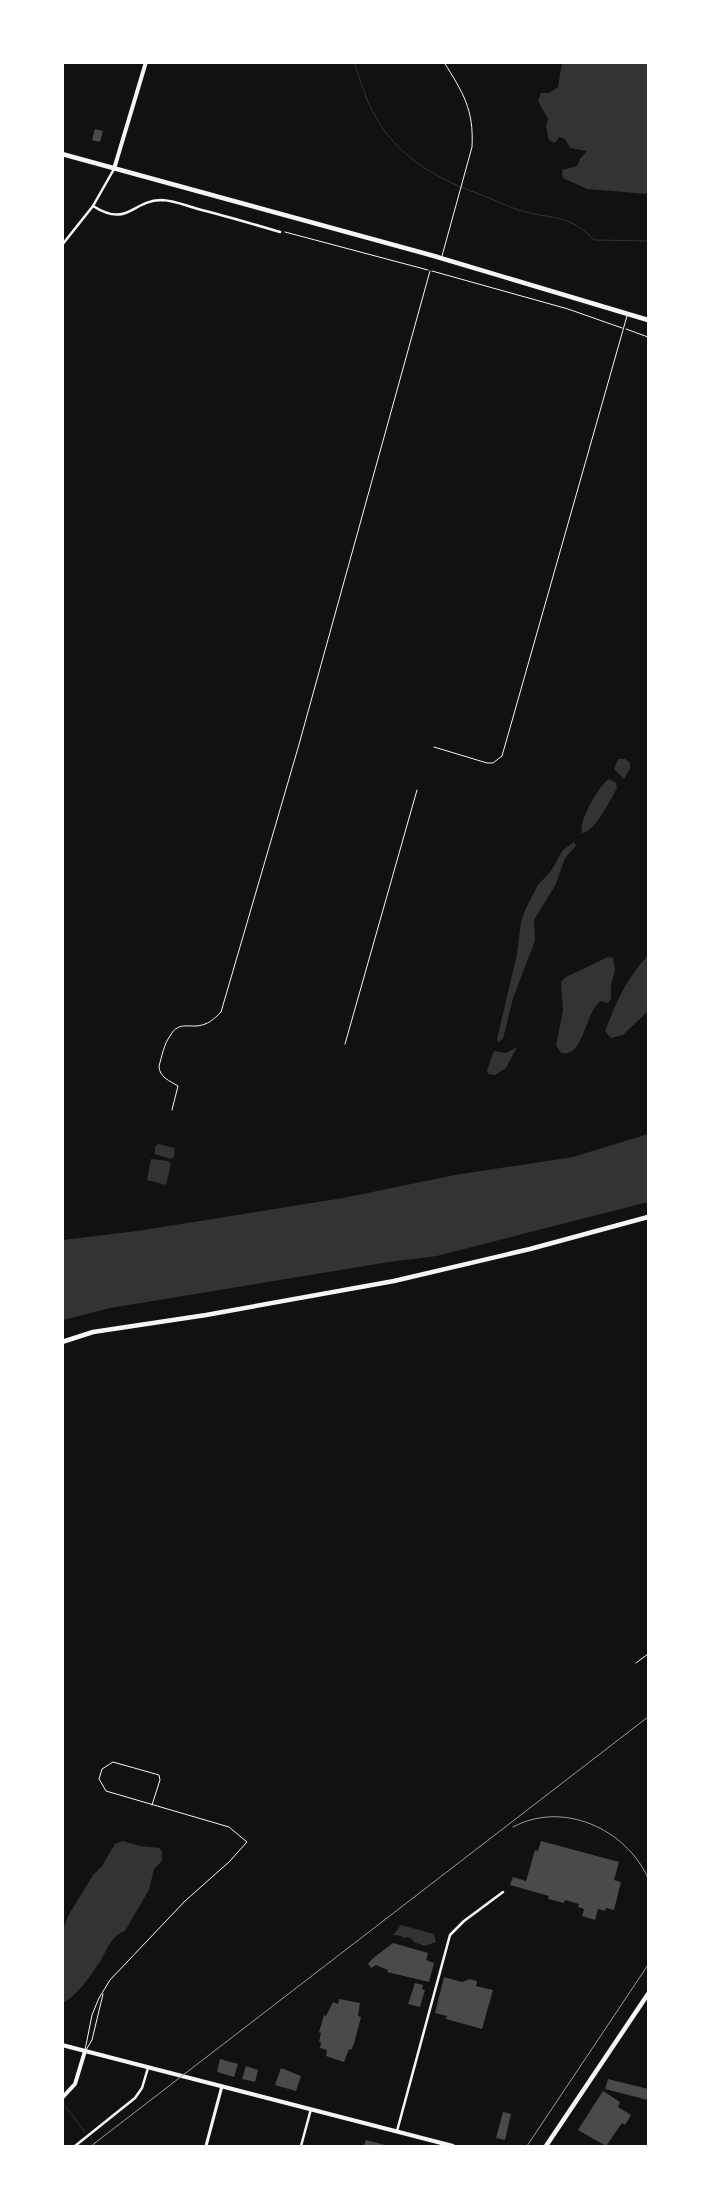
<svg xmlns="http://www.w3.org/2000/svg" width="711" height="2209" viewBox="0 0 711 2209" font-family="Cabin,sans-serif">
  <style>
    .water { fill: #333 }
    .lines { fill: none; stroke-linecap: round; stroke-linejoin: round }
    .stream { stroke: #333; stroke-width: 1 }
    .building { fill: #4a4a4a }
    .path { stroke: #f5f5f5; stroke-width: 1 }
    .service { stroke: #f5f5f5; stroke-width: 1 }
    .minor { stroke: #f5f5f5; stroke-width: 2.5 }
    .tertiary { stroke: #f5f5f5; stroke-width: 3 }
    .secondary { stroke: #f5f5f5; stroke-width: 4 }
    .primary { stroke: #f5f5f5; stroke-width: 4 }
    .trunk { stroke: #f5f5f5; stroke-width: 4.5 }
    .rail { stroke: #9a9a9a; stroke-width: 1 }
  </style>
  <rect width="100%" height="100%" fill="#111"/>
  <path class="water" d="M 562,63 L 648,63 L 648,194 L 587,189 L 563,178 L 562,170 L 577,166 L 580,159 L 587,151 L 570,148 L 565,139 L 559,137 L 555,143 L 549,140 L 546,126 L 548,119 L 538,101 L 541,93 L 549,93 L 558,87 Z
    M 618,759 L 625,759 L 630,763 L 630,769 L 624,779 L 614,769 Z
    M 609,779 L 616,783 L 617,788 C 611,799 594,833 582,833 C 578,822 599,785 609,779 Z
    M 574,842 L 576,846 L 565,858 L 556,884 L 534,920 L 535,941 L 513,998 L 503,1039 L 498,1042 L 497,1039 L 517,954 L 521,922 L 526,908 L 538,885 L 551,871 L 563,850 Z
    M 648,956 L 648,1011 L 623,1035 L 611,1038 L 605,1031 C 617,1002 625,979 648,956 Z
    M 608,957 L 613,958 L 615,970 L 611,985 L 611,999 L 608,1003 L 601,1001 C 584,1012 585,1058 561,1053 L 556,1045 L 563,1011 L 561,982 L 566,977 Z
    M 517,1047 L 506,1068 L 495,1075 L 488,1074 L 487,1070 L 494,1051 L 506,1053 Z
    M 648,1134 L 648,1202 L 437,1256 L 389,1262 L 110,1308 L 63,1320 L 63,1240 L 137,1231 L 343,1198 L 455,1175 L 573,1157 Z
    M 158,1144 L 175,1148 L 174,1157 L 171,1159 L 155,1154 L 155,1147 Z
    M 151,1159 L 168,1161 L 171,1164 L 166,1185 L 147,1180 Z
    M 123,1841 L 140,1846 L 159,1848 L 162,1852 L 162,1861 L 154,1869 L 149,1890 L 125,1931 C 111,1936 108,1948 101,1960 C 90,1976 80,1993 63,2003 L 63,1929 L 68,1916 L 93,1875 L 102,1866 L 115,1844 Z
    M 401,1925 L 434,1934 L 436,1942 L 425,1946 L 413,1942 L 414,1941 L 408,1937 L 402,1938 L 402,1936 L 393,1935 Z"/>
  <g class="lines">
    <path class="stream" d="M 354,62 C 359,76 363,89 368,102 C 391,153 430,176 479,194 C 493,199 505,206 519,210 C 551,220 569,213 594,240 L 648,241
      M 65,2106 L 85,2132
      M 91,2138 L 97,2146"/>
  </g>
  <path class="building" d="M 95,129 L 103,131 L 100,142 L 92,140 Z
    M 541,1841 L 619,1862 L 614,1880 L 621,1882 L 614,1910 L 606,1908 L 605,1911 L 598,1909 L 595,1920 L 582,1916 L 584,1909 L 578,1907 L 579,1904 L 565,1900 L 564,1903 L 548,1899 L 549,1896 L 510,1885 L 513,1877 L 526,1881 L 535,1850 L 538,1851 Z
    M 393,1943 L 428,1953 L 426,1960 L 434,1963 L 429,1982 L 387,1972 L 388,1970 L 376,1965 L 371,1968 L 368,1964 L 372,1959 Z
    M 444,1977 L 462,1982 L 470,1979 L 477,1981 L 476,1986 L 493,1990 L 482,2029 L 446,2019 L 447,2016 L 435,2013 Z
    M 415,1983 L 423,1985 L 422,1989 L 425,1990 L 420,2007 L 408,2004 Z
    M 339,1999 L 360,2003 L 358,2016 L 361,2017 L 354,2044 L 351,2050 L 349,2049 L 344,2062 L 326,2056 L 327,2050 L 320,2048 L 321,2042 L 319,2042 L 321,2033 L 319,2032 L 324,2015 L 326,2016 L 333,2002 L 338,2004 Z
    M 220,2059 L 238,2064 L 234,2077 L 217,2072 Z
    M 246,2066 L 258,2070 L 255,2082 L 242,2079 Z
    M 281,2068 L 301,2076 L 296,2091 L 275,2085 Z
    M 608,2079 L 648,2089 L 648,2100 L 605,2089 Z
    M 603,2091 L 620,2102 L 618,2107 L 631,2115 L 625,2125 L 622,2123 L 606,2146 L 578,2130 Z
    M 503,2112 L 511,2114 L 505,2140 L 496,2138 Z
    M 366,2140 L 389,2146 L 364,2146 Z"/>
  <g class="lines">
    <path class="path" d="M 285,232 L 428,270
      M 432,271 L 568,309 L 622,328
      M 626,329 L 648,337"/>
    <path class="service" d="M 442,256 L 472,147 C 474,109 463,93 444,62
      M 434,747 L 487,763 L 493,763 L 502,756 L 627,316
      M 345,1044 L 417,790
      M 172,1110 L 178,1086 C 170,1081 159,1077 159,1066 C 162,1056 164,1044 170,1036 C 179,1019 191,1030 205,1024 C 211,1022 216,1017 221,1012 L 298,748 L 430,271
      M 636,1663 L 648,1654
      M 85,2050 L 92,2015 L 99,1998 L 110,1980 L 185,1901 L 229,1862 L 247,1842 L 229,1827 L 106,1791 L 99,1779 L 102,1769 L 113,1762 L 159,1775 L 160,1780 L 152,1805
      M 86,2050 L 92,2040 L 103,1994"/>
    <path class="minor" d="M 93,206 C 128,228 131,201 161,200 C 173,200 187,206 198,209 C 226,216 253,224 280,232
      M 62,245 L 93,206 L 114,169
      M 397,2131 L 450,1935 L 464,1921 L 503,1892
      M 75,2146 L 135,2098 L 142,2088 L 148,2068
      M 301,2146 L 311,2109"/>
    <path class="tertiary" d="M 206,2146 L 222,2086"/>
    <path class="secondary" d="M 114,169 L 146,62"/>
    <path class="primary" d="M 62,2045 L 453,2146
      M 62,2098 L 75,2084 L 85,2051"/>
    <path class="trunk" d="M 62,154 L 434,256 L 648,320
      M 62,1342 L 93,1332 L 206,1315 L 394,1281 L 530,1249 L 648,1217
      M 546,2146 L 648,1994"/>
    <path class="rail" d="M 513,1827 C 563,1800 626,1829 648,1878
      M 91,2146 L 648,1717
      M 527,2146 L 648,1965"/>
  </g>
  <rect width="711" height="2209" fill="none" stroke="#ffffff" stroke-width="128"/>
</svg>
